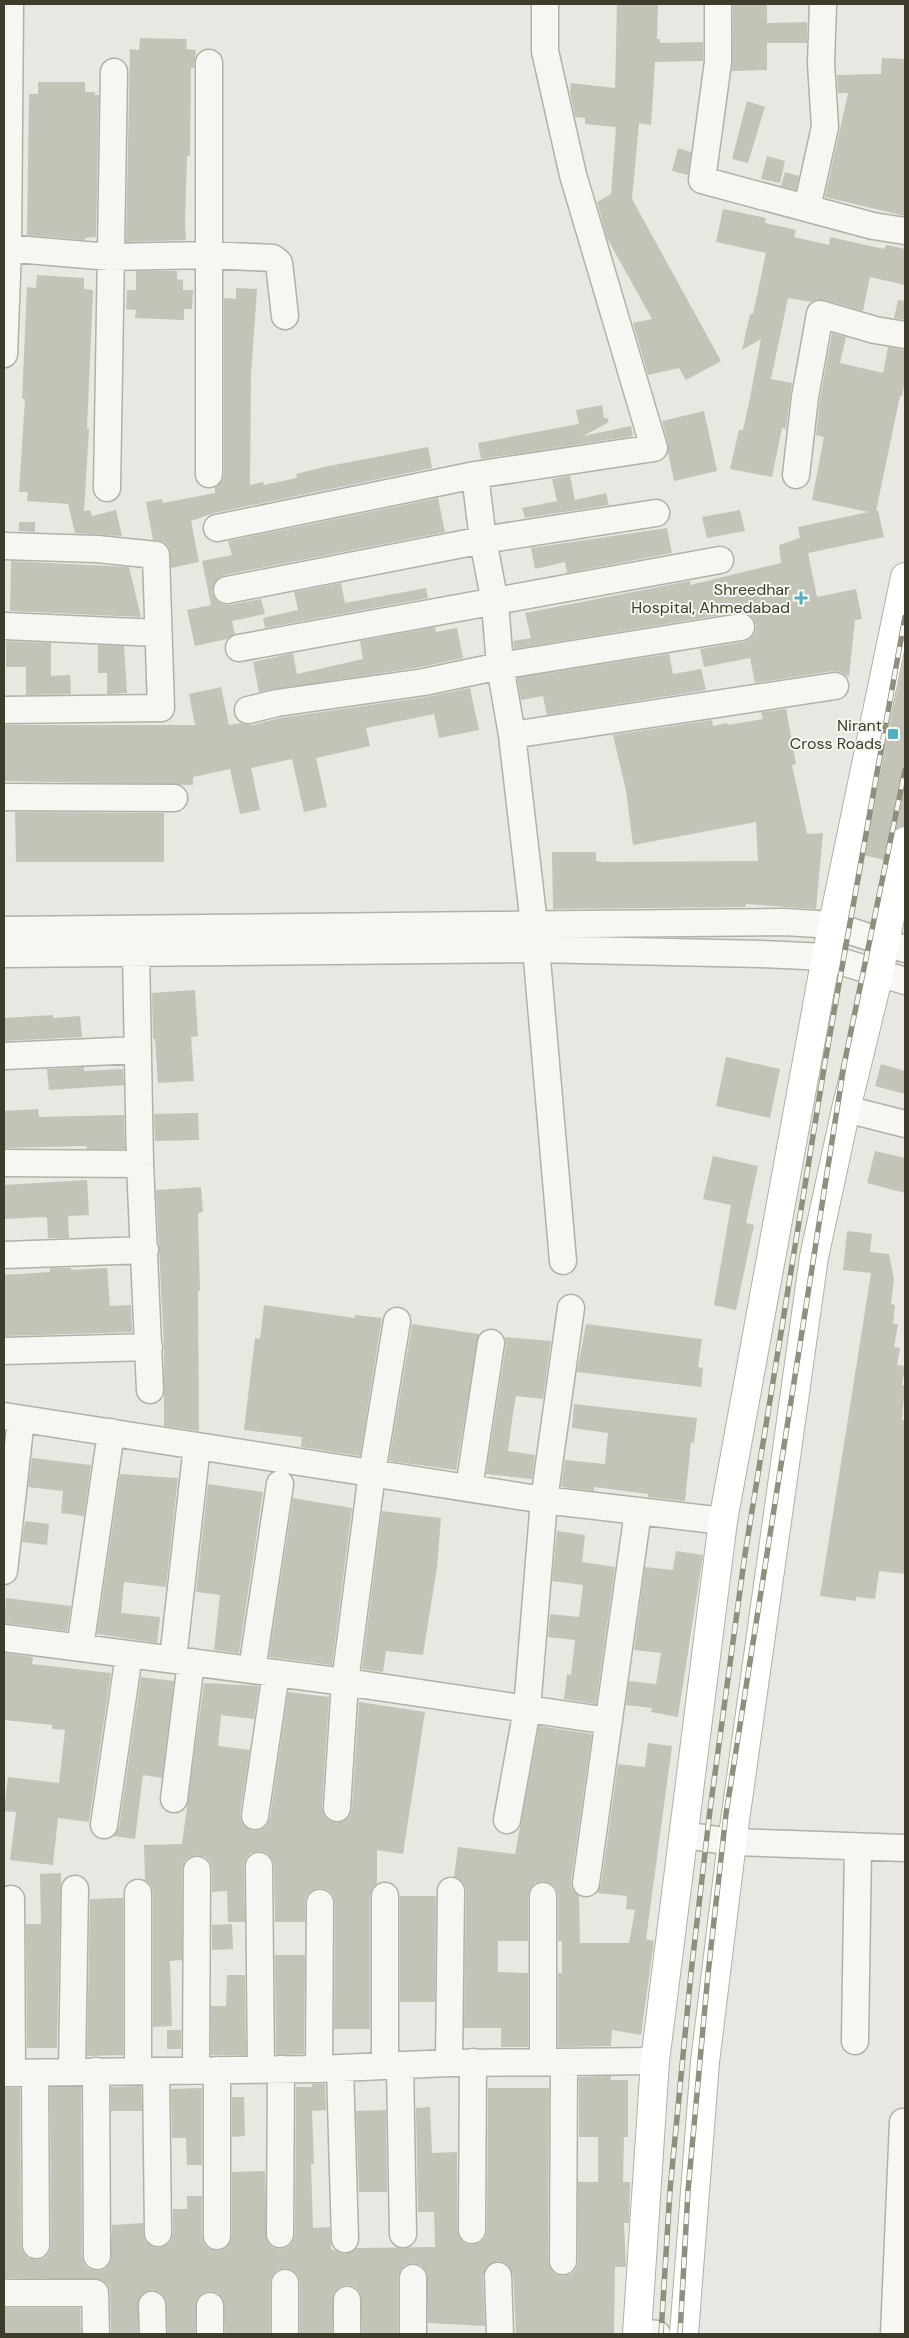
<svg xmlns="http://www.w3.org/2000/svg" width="909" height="2338" viewBox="0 0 909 2338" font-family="'DM Sans',sans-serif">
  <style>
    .building { fill: #c4c3b8 }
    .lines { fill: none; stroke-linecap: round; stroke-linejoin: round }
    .minor-casing { stroke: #b2b1a7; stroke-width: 29 }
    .major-casing { stroke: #b2b1a1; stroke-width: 30 }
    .minor { stroke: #f7f6f3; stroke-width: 26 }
    .major { stroke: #fff; stroke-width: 28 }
    .rail-casing { stroke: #908e7c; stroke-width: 5.5 }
    .rail { stroke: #f6f5f0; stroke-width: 4; stroke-dasharray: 11; stroke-linecap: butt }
    .poi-dot { fill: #52afc0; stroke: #f6f5f0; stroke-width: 2 }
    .labels { text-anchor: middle; stroke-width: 4; stroke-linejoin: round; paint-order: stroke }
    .poi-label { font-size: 16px; fill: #3e3d2b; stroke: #f6f5f0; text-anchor: end }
  </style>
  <rect width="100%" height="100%" fill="#e8e7e1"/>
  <path class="building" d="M 617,4 L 658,4 L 657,39 L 660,39 L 660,43 L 703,42 L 703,61 L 655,62 L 651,125 L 639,123 L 632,199 L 721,361 L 686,380 L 679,368 L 648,375 L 633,323 L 652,319 L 607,238 L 597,202 L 611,194 L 616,127 L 585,124 L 585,118 L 575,117 L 570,91 L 571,83 L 615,88 Z
    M 733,4 L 767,4 L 767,23 L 807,22 L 807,43 L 767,43 L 767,70 L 732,71 Z
    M 140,38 L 187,39 L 186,49 L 196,50 L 194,68 L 191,68 L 190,156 L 187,156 L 185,223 L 186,240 L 126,242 L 130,49 L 139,50 Z
    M 882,58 L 905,59 L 905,216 L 825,197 L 848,93 L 838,93 L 837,75 L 881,74 Z
    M 38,82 L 85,82 L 85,92 L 95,92 L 95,95 L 99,95 L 96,237 L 85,238 L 85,240 L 27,235 L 29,94 L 38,94 Z
    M 747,101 L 765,107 L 748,163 L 732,159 Z
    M 678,148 L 691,152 L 688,175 L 672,171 Z
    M 767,156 L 785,161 L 780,183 L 761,179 Z
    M 785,172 L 799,176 L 796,190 L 781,186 Z
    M 723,209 L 766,218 L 765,223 L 796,230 L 794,237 L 829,245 L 830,237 L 884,249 L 887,245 L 905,249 L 905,285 L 870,277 L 863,311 L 824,300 L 816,300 L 811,302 L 788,298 L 771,379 L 792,383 L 786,429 L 782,428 L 772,477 L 730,469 L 739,430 L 743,430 L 750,398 L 761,339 L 742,350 L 750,314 L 753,314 L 766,253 L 716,242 Z
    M 136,271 L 177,271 L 177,279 L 183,280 L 183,290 L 193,290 L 192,309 L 184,309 L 184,320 L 135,318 L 136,310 L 126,309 L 127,290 L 136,290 Z
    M 37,275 L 84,278 L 84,289 L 93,290 L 87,429 L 89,429 L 84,511 L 90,510 L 92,516 L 116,510 L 122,536 L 75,533 L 68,504 L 27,501 L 28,492 L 19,492 L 25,399 L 22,399 L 27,287 L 36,288 Z
    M 236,288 L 257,289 L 251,375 L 250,485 L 263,482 L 264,485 L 297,478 L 296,474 L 324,467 L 428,447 L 432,468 L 214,513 L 191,521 L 199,562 L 171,568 L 169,547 L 164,542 L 153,540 L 146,502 L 162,499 L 163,503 L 215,493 L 215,487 L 222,481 L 224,474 L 224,298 L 236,299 Z
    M 898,300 L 905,301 L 905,320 L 894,318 Z
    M 832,333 L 846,337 L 840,363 L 883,373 L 888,347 L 905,350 L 905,381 L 902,396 L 900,396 L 876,511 L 878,510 L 884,537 L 808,553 L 817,597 L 856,589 L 862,619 L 855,620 L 849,677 L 840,672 L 833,671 L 755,683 L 750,658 L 704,667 L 700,649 L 743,642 L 750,639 L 755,633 L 756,625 L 753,618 L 747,613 L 739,612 L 514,649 L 513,641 L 531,638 L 525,613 L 679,583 L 690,581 L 690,585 L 781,563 L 779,545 L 800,538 L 798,527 L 868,512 L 812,500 L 824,437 L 816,435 L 820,399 Z
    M 602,405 L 604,418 L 607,418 L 609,422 L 583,436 L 631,426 L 633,436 L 481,459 L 478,443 L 579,424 L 576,410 Z
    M 704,411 L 717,471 L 674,481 L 668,453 L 668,444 L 662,421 Z
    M 570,476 L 575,500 L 606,493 L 609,505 L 525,518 L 522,508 L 557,501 L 552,479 Z
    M 438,498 L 445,532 L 224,575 L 218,578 L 213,586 L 212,593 L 216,600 L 222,604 L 229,605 L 261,599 L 265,614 L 232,621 L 235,634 L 227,639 L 195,646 L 187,610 L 211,605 L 202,561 L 232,555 L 228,541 Z
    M 740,510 L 745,531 L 707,538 L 702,517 Z
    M 19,522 L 35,522 L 35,532 L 19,531 Z
    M 667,528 L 672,553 L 567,573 L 565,562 L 535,569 L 531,548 Z
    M 11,561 L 129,567 L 141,617 L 10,611 Z
    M 341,583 L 345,603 L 426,588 L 428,598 L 265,628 L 263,618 L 298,610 L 294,592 Z
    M 435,627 L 436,632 L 457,628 L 463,658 L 421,667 L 259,692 L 253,662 L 293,653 L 297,674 L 363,659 L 360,641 Z
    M 6,641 L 51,643 L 51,676 L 70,675 L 71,694 L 26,695 L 26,667 L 6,667 Z
    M 98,645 L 124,646 L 127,693 L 107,694 L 107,673 L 98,673 Z
    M 905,653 L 905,826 L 893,831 L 885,860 L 863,855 Z
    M 669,654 L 673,674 L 701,669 L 706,690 L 547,715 L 543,696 L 521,700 L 517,678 Z
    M 221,687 L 229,725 L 241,723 L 252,725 L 280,718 L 426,697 L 470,688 L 479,730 L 439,738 L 434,714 L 366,728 L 370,746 L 316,758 L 327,807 L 304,812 L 292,759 L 251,768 L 260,810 L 240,814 L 230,769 L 193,777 L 193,785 L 4,781 L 4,725 L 195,725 L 189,694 Z
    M 786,709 L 796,764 L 792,765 L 807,834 L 823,833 L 816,909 L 746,904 L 746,907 L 553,909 L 552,852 L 596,852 L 596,861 L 604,862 L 758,861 L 756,822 L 633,845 L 626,791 L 613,735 L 712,720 L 713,726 L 727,723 L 728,725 L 763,719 L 761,712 Z
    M 15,812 L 164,813 L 164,862 L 16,862 Z
    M 195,990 L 198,1036 L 191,1037 L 194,1081 L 158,1083 L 155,1039 L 153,1039 L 152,993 Z
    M 53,1015 L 53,1018 L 80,1016 L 82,1037 L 4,1041 L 4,1018 Z
    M 726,1057 L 780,1069 L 770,1118 L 716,1106 Z
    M 881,1064 L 905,1071 L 905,1094 L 875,1086 Z
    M 84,1067 L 84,1071 L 123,1069 L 124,1085 L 49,1090 L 47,1069 Z
    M 38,1109 L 39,1117 L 124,1115 L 125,1149 L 87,1149 L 86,1146 L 4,1148 L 4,1111 Z
    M 198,1113 L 199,1140 L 155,1141 L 154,1114 Z
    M 875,1151 L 905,1158 L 905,1193 L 867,1183 Z
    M 713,1156 L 758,1166 L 746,1223 L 754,1225 L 736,1310 L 714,1305 L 731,1205 L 703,1199 Z
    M 87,1180 L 89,1215 L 68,1216 L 69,1238 L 48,1238 L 47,1218 L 43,1217 L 4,1219 L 4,1185 Z
    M 201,1187 L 203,1212 L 198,1213 L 200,1291 L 198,1291 L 199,1431 L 164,1426 L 164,1347 L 156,1190 Z
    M 847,1231 L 872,1234 L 870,1252 L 889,1254 L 894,1280 L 891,1304 L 895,1305 L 893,1324 L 898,1324 L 894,1347 L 900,1348 L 897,1365 L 905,1366 L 902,1385 L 905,1386 L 902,1420 L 905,1421 L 905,1574 L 879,1571 L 875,1599 L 856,1597 L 856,1601 L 820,1596 L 871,1273 L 843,1270 Z
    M 50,1268 L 71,1268 L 71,1270 L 107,1268 L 110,1306 L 131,1305 L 132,1332 L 4,1336 L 4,1275 L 50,1272 Z
    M 264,1305 L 355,1318 L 355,1315 L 382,1318 L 360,1456 L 301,1447 L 302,1437 L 244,1430 L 255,1338 L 260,1339 Z
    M 412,1324 L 479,1334 L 456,1470 L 389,1461 Z
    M 586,1324 L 702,1339 L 698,1367 L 703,1368 L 701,1387 L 577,1372 Z
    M 505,1337 L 551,1341 L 543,1399 L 516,1396 L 512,1420 L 508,1451 L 535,1455 L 532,1479 L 486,1474 L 506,1345 Z
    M 574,1404 L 697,1418 L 694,1443 L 691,1442 L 685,1501 L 648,1497 L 648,1494 L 594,1487 L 594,1491 L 561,1487 L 565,1460 L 605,1464 L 608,1433 L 572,1428 Z
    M 32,1458 L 91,1465 L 84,1516 L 61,1513 L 63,1491 L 28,1487 Z
    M 120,1474 L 178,1478 L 166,1587 L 124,1582 L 121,1613 L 160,1617 L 157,1643 L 97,1634 Z
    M 208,1484 L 263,1492 L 239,1653 L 214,1650 L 220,1595 L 196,1592 Z
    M 293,1498 L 352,1508 L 332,1665 L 269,1657 Z
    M 382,1511 L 441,1518 L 437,1567 L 423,1655 L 386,1651 L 383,1672 L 362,1669 Z
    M 25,1521 L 49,1524 L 47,1545 L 22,1542 Z
    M 557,1531 L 585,1535 L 582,1562 L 615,1567 L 596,1704 L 564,1699 L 567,1674 L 571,1675 L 575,1640 L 548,1637 L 550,1614 L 579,1617 L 583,1585 L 552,1581 Z
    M 676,1551 L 703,1555 L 678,1717 L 651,1712 L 652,1708 L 626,1705 L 629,1681 L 656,1684 L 661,1653 L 634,1650 L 645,1567 L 673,1570 Z
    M 6,1598 L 71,1606 L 67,1631 L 4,1623 Z
    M 4,1653 L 33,1657 L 32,1664 L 111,1673 L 89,1822 L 58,1818 L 53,1865 L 10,1860 L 16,1812 L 4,1811 L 8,1777 L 59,1783 L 65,1730 L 52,1729 L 52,1725 L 4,1720 Z
    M 141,1677 L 174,1681 L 162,1778 L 143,1775 L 135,1839 L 113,1836 L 119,1827 Z
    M 204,1683 L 259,1686 L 254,1719 L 221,1715 L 218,1746 L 250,1750 L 240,1814 L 241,1821 L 245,1827 L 253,1831 L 260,1830 L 266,1826 L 270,1818 L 288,1692 L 329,1697 L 322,1807 L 324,1815 L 328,1820 L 336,1823 L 344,1821 L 350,1816 L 352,1809 L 359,1702 L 425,1712 L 403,1854 L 377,1850 L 377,1884 L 372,1889 L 370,1896 L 370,2029 L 334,2029 L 335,1903 L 333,1895 L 328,1890 L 321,1888 L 313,1890 L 307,1895 L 305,1902 L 305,1922 L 275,1922 L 274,1865 L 272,1859 L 267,1853 L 259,1851 L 251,1853 L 246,1858 L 244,1866 L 245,1922 L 228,1922 L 227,1891 L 212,1892 L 212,1870 L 210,1862 L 205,1857 L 197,1855 L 189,1857 L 184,1862 L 182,1870 L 182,1960 L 170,1961 L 172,2026 L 153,2027 L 153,1893 L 151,1885 L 145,1880 L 144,1845 L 182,1844 Z
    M 539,1726 L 592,1734 L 571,1881 L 572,1889 L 579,1896 L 580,1943 L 629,1943 L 635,1910 L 626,1909 L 627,1896 L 597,1893 L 601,1885 L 618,1764 L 645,1767 L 648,1743 L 672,1746 L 646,1939 L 654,1941 L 641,2035 L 612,2030 L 611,2046 L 558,2047 L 558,1973 L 562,1973 L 562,1941 L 558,1941 L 558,1896 L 556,1888 L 550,1883 L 543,1881 L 535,1883 L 530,1889 L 528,1896 L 528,1941 L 498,1941 L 498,1972 L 528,1973 L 528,2047 L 501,2047 L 501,2028 L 464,2028 L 466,1891 L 464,1883 L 454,1877 L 458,1847 L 515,1854 Z
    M 61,1873 L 57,2048 L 27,2048 L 26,1924 L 41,1924 L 40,1874 Z
    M 400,1896 L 436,1896 L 435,2002 L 400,2002 Z
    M 123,1898 L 123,2055 L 87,2056 L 90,1899 Z
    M 232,1924 L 233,1949 L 212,1950 L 212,1925 Z
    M 275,1955 L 305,1955 L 304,2054 L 276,2055 Z
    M 227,1975 L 245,1975 L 246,2055 L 211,2055 L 211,2006 L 226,2006 Z
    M 167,2030 L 181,2030 L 181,2049 L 167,2049 Z
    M 611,2076 L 611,2080 L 628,2080 L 628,2137 L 624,2137 L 623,2182 L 630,2182 L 629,2223 L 624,2223 L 626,2267 L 615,2267 L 614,2334 L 516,2334 L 513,2275 L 510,2268 L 505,2263 L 498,2261 L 490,2264 L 485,2269 L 483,2276 L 485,2326 L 428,2323 L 426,2271 L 421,2265 L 413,2263 L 405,2265 L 400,2271 L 398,2278 L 398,2334 L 362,2334 L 360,2293 L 355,2287 L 347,2285 L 340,2287 L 334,2293 L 332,2334 L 300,2334 L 300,2283 L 298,2275 L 292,2270 L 285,2268 L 277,2270 L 272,2276 L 270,2283 L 270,2334 L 225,2334 L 223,2299 L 218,2293 L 210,2291 L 203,2293 L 197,2299 L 195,2334 L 168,2334 L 165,2298 L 159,2292 L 152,2290 L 144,2293 L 139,2298 L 138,2334 L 111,2334 L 110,2292 L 108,2285 L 102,2280 L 4,2278 L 4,2088 L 20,2088 L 21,2245 L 23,2252 L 28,2258 L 37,2260 L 44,2258 L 49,2253 L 51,2245 L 50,2087 L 81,2087 L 82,2256 L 84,2264 L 89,2269 L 97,2271 L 105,2269 L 110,2263 L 112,2225 L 143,2223 L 145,2241 L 151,2246 L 158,2248 L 165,2246 L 171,2241 L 173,2233 L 173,2209 L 187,2209 L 187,2196 L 202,2196 L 202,2236 L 204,2244 L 210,2249 L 217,2251 L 225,2249 L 230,2243 L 232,2236 L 232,2172 L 265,2171 L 267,2241 L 272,2247 L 279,2249 L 288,2247 L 293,2241 L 295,2234 L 296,2087 L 312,2087 L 312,2084 L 325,2084 L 326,2110 L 312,2111 L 314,2164 L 311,2164 L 313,2228 L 330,2227 L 331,2249 L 345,2254 L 356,2248 L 435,2247 L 434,2212 L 418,2212 L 416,2108 L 430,2107 L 432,2153 L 457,2152 L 457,2230 L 459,2237 L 464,2243 L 471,2245 L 479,2243 L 485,2238 L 487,2230 L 488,2088 L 549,2088 L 548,2261 L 550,2268 L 555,2274 L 563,2276 L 571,2274 L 576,2269 L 578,2262 L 578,2182 L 598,2182 L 598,2137 L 579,2137 L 579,2077 Z
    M 141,2086 L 142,2111 L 111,2111 L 111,2087 Z
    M 202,2088 L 202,2165 L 187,2165 L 186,2138 L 172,2138 L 171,2089 Z
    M 232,2097 L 244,2097 L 245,2136 L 232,2137 Z
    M 386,2110 L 387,2192 L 359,2192 L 356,2111 Z
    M 4,2308 L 80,2308 L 81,2334 L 4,2334 Z"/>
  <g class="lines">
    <defs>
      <path id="minor" d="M 718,4 L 718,62 L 702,180 L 873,226 L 905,231
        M 807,208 L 825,127 L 821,63 L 823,4
        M 4,248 L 110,257 L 209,255 L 273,258 L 279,263 L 285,316
        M 4,354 L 8,249 L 10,4
        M 209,474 L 209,63
        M 475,475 L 654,448 L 573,175 L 545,51 L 545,4
        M 796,475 L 805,397 L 820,314 L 875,330 L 905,335
        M 107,488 L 114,72
        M 217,528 L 475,475 L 483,540 L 227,590
        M 4,546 L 97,549 L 156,555 L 161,708 L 4,710
        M 4,626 L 158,633
        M 239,648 L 720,560
        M 248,710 L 277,703 L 424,682 L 500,666 L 741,627
        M 512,735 L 835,686
        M 4,797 L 174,798
        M 4,930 L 785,922 L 832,925 L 905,949
        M 136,953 L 140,1164 L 150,1390
        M 4,954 L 537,949 L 761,954 L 826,957 L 905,981
        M 4,1056 L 138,1050
        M 846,1109 L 905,1124
        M 4,1163 L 140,1164
        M 4,1255 L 145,1250
        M 563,1261 L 534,924 L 512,735 L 500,666 L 495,603 L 483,540 L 656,513
        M 4,1351 L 149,1347
        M 4,1416 L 544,1500 L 723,1521
        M 469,1488 L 491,1343
        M 4,1571 L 21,1419
        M 4,1638 L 345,1682 L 609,1721
        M 80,1648 L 111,1432
        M 173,1659 L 197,1446
        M 252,1670 L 280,1484
        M 174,1799 L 191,1662
        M 337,1808 L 345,1682 L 372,1473 L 397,1321
        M 255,1816 L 276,1673
        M 507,1820 L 527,1709 L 544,1500 L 571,1308
        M 104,1825 L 129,1655
        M 684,1835 L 732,1842 L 905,1848
        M 259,1866 L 261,2069
        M 586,1883 L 636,1526
        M 385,1896 L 385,2066
        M 543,1896 L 543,2062
        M 11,1899 L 12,2073
        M 855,2041 L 858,1847
        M 449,2063 L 451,1891
        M 400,2065 L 403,2234
        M 340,2068 L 345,2239
        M 319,2069 L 320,1903
        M 196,2070 L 197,1870
        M 217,2070 L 217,2236
        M 96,2071 L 97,2256
        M 138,2071 L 138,1893
        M 156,2071 L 158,2233
        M 72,2072 L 75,1889
        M 4,2073 L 319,2069 L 449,2063 L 655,2061
        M 35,2073 L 36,2245
        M 472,2230 L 473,2062
        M 280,2234 L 281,2069
        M 563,2261 L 564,2062
        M 498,2276 L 500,2334
        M 413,2278 L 413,2334
        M 285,2283 L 285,2334
        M 4,2293 L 95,2293 L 96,2334
        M 347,2300 L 347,2334
        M 152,2305 L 153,2334
        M 210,2306 L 210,2334
        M 637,2332 L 657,2334
        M 894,2334 L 903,2122"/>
      <path id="major" d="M 637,2334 L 655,2061 L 723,1521 L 826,957 L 905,577
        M 684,2334 L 705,2062 L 732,1842 L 814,1257 L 846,1109 L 879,974 L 905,841"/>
    </defs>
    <use href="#minor" class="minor-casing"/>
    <use href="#major" class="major-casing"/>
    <use href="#minor" class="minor"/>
    <use href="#major" class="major"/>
    <defs>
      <path id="rail" d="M 661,2334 L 670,2190 L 691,1973 L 710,1810 L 745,1554 L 825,1062 L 905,617
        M 680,2334 L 688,2191 L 708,1974 L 726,1814 L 844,1065 L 905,770"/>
    </defs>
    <use href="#rail" class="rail-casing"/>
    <use href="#rail" class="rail"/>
  </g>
  <g class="poi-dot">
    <path d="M798.5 590.5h5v5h5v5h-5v5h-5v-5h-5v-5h5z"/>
    <rect x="887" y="728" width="12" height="12" rx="2.5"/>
  </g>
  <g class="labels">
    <g class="poi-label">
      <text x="790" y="595">Shreedhar<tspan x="790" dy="18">Hospital, Ahmedabad</tspan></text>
      <text x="882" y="731">Nirant<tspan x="882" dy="18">Cross Roads</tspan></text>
    </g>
  </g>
  <rect width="909" height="2338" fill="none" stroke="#3e3d2b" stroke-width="10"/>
</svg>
